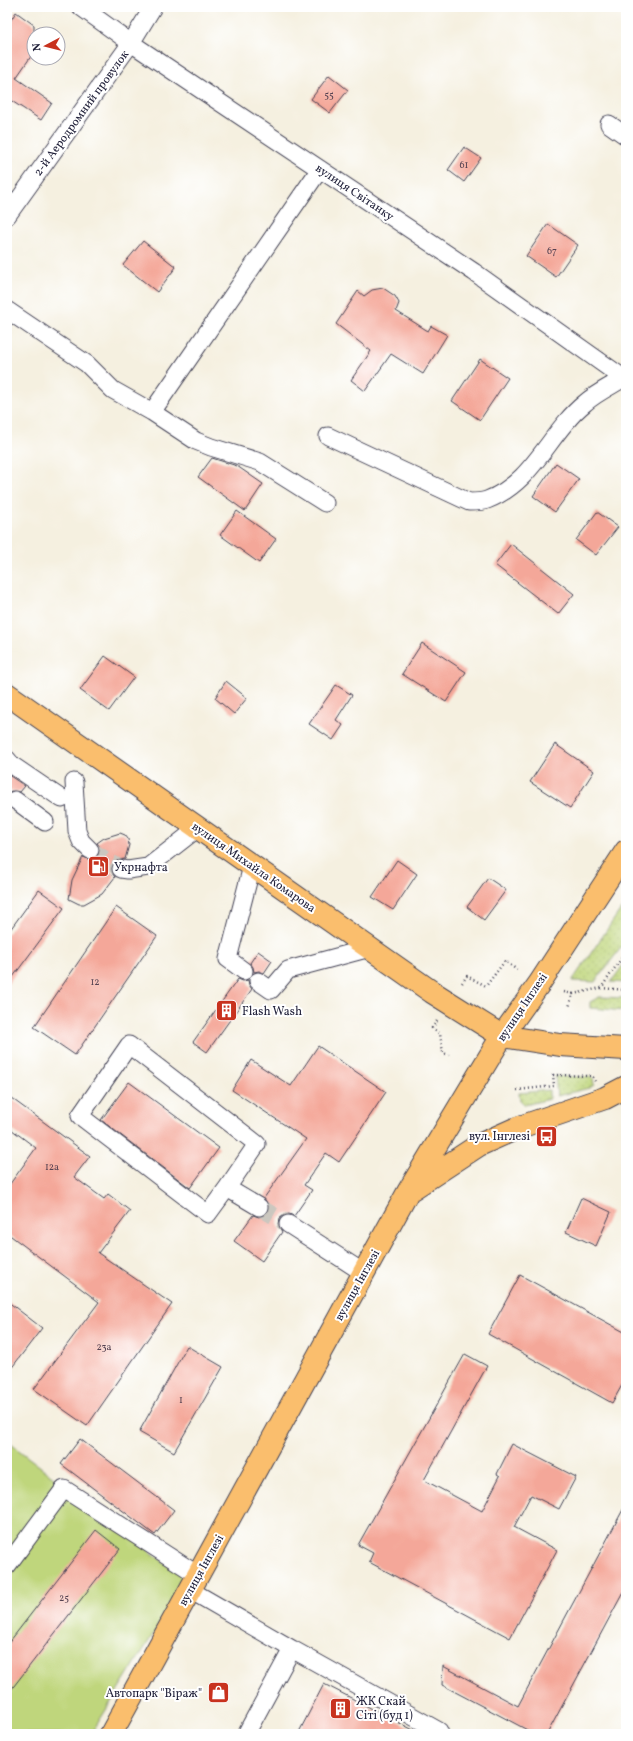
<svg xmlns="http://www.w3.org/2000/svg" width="633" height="1741" viewBox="0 0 633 1741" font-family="Vollkorn,serif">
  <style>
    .grass { fill: url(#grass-dots); stroke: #707c5b }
    .park { fill: #bfd67b; stroke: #707c5b }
    .building { fill: #f4a799 }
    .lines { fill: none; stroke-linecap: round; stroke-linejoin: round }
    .minor-tunnel { stroke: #cbc7bf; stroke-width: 17; stroke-dasharray: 17 8; stroke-linecap: butt }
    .minor-casing { stroke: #424154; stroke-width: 19 }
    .major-casing { stroke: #424154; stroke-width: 24 }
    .path { stroke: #424154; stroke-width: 2.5; stroke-dasharray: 1 3; stroke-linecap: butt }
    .minor { stroke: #fff; stroke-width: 17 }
    .major { stroke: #fabe6d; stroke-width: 22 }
    .labels { text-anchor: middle; stroke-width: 4; stroke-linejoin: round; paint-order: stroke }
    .number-label { font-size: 10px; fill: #564352 }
    .street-label { font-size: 12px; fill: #22223b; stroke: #fff }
    .poi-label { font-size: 12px; fill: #22223b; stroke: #fff; text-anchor: start }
  </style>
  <defs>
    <pattern id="grass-dots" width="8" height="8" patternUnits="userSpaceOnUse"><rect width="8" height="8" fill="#bfd67b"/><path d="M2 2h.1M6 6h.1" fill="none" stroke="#a4b76b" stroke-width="1.8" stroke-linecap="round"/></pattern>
  </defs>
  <rect width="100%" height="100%" fill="#fff"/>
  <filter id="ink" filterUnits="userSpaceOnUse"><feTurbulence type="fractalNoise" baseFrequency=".025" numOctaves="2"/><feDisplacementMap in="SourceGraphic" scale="8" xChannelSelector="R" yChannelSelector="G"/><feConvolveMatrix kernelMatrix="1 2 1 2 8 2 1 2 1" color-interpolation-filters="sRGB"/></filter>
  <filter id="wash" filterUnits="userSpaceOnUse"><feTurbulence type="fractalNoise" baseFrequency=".012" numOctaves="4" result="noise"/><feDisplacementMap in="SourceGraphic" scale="16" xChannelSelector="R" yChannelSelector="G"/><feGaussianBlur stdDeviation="0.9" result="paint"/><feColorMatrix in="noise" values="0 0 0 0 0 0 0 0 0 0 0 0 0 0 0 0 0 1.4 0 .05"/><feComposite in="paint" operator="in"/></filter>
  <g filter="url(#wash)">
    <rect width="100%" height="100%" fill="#f5f0e0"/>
    <path class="grass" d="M 626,907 L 626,941 L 595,982 L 572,981 L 621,909 Z
      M 626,961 L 626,983 L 611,982 Z
      M 599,997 L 626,998 L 626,1011 L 590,1008 L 590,1002 Z
      M 555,1076 L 591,1077 L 593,1079 L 594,1085 L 589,1088 L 557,1096 Z
      M 549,1090 L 549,1099 L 525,1105 L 520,1100 L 519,1093 Z"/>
    <path class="park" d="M 7,1441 L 187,1580 L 91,1734 L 7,1734 Z"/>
    <g id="blocks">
      <path class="building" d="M 16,12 L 34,25 L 34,52 L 16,78 L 52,103 L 41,120 L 7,98 L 7,26 Z
        M 329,75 L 348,90 L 330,113 L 311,99 Z
        M 464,147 L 481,158 L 464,182 L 448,170 Z
        M 548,224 L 578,245 L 556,277 L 526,256 Z
        M 143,241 L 176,267 L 157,292 L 123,265 Z
        M 383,288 L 395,296 L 399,303 L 396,311 L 428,331 L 431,326 L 447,335 L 423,374 L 391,354 L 365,391 L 351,380 L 371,351 L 336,324 L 358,291 L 364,296 L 372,290 Z
        M 480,359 L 508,378 L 480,420 L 452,401 Z
        M 212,458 L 237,466 L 263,484 L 245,511 L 198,477 Z
        M 556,463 L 579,479 L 555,512 L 533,496 Z
        M 237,511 L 276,539 L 259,563 L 220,535 Z
        M 597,512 L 618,527 L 596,555 L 576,540 Z
        M 511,544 L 574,594 L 558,614 L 495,565 Z
        M 422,643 L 466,672 L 446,702 L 402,674 Z
        M 105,656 L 134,677 L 109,711 L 80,690 Z
        M 226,681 L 247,698 L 234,714 L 215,698 Z
        M 336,685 L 352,695 L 336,720 L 343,725 L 333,740 L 309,724 Z
        M 555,744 L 594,771 L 570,808 L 530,782 Z
        M 7,774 L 25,786 L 20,792 L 11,791 L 7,794 Z
        M 120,833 L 125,835 L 128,839 L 129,845 L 125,859 L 117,860 L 111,867 L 112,873 L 115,877 L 102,894 L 84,904 L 79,904 L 69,899 L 72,880 L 82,859 L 83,857 L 92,860 L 97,857 L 100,852 L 100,847 L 97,843 L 104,838 Z
        M 397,860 L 417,874 L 393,910 L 372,897 Z
        M 488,878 L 506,890 L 484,920 L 467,907 Z
        M 39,890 L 64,908 L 7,985 L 7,934 Z
        M 116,907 L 157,936 L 75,1055 L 34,1027 Z
        M 258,951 L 272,961 L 264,973 L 259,971 L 254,972 L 253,967 L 250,963 Z
        M 238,979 L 243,981 L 248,980 L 249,985 L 252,989 L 207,1052 L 193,1042 Z
        M 318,1046 L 386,1092 L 339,1162 L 326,1153 L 304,1185 L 312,1190 L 294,1216 L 289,1214 L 284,1215 L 279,1219 L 278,1224 L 282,1232 L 262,1261 L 234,1241 L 253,1215 L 259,1217 L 267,1212 L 269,1207 L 264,1198 L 306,1139 L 232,1090 L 251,1060 L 291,1086 Z
        M 129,1082 L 219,1148 L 190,1188 L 101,1120 Z
        M 7,1095 L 90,1156 L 74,1177 L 104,1199 L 108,1194 L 130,1211 L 98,1253 L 172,1304 L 87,1426 L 34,1389 L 99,1302 L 7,1233 L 7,1188 L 36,1148 L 7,1126 Z
        M 581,1198 L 611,1212 L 596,1246 L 566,1232 Z
        M 520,1275 L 626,1333 L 626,1378 L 612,1403 L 488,1334 Z
        M 7,1301 L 42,1328 L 7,1374 Z
        M 187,1346 L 223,1367 L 174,1452 L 139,1432 Z
        M 465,1354 L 487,1366 L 424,1480 L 482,1511 L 500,1476 L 497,1474 L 512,1444 L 576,1477 L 559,1509 L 531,1495 L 514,1527 L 557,1550 L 510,1638 L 369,1562 L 373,1553 L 358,1545 Z
        M 80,1439 L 174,1510 L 155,1535 L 61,1464 Z
        M 626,1504 L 626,1587 L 547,1734 L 535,1734 L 442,1685 L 443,1666 L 518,1706 Z
        M 96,1530 L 120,1549 L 7,1695 L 7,1645 Z
        M 324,1684 L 421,1734 L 298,1734 Z"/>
    </g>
  </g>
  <g filter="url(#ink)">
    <use href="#blocks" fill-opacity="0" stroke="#424154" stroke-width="1"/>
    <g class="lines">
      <path class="minor-tunnel" d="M 90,850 L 121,869
        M 259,1207 L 288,1224"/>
      <defs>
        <path id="minor" d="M 81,7 L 131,43 L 474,272 L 626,380
          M 609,124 L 626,136
          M 7,216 L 131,43 L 153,7
          M 7,310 L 87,364 L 113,390 L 152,412 L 196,441 L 211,447 L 260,462 L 325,503
          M 152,412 L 320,169
          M 328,436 L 469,502 C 475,502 482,502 487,500 C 534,482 549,432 585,403 C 596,393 611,386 624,378
          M 7,759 L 12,765 L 62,799
          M 74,782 L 77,831 L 81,841 L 90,850
          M 15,800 L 45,822
          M 121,869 L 128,870 L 148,867 L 198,828
          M 244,971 L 228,959 L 252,866
          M 258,981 L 271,990 L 288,970 L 370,948
          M 227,1188 L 257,1144 L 129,1045 L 80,1116 L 208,1214 L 227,1188 L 259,1207
          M 288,1224 L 364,1273
          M 7,1566 L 64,1489 L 198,1575
          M 190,1590 L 292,1649 L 246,1734
          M 292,1649 L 439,1731 L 440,1734"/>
        <path id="major" d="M 7,694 L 432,992 L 502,1036 L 560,1045 L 626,1049
          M 412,1189 L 479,1145 L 517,1128 L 605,1098 L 626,1087
          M 111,1734 L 408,1192 L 502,1036 L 539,984 L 626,851"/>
      </defs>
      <use href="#minor" class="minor-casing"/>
      <use href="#major" class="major-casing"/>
      <path class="path" d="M 462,983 L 467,976 L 486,986 L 505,961 L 517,970
        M 601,988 L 626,990
        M 564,992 L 573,994 L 569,1007
        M 573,994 L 601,988 L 626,952
        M 437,1021 L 432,1028 L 440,1034 L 443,1053 L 449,1055
        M 553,1075 L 588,1076 L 592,1076 L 595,1081
        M 517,1090 L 554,1086 L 553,1074"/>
      <use href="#minor" class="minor"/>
      <use href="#major" class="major"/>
    </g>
  </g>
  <defs>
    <symbol id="fuel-square" viewBox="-11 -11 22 22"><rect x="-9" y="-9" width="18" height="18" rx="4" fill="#c8321e" stroke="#fff"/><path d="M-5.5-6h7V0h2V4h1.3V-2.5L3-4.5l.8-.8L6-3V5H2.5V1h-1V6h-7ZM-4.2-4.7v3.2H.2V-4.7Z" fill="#fff"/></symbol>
    <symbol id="building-square" viewBox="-11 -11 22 22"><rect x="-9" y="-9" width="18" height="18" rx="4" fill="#c8321e" stroke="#fff"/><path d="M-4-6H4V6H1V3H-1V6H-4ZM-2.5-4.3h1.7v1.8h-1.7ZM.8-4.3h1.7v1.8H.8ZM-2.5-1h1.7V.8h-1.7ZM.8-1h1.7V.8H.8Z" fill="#fff"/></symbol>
    <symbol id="bus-square" viewBox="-11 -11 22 22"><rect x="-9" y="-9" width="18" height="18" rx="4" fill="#c8321e" stroke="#fff"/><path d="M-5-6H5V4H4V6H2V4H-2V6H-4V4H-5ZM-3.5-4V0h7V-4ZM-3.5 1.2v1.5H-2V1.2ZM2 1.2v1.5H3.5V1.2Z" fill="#fff"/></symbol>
    <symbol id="shop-square" viewBox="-11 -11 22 22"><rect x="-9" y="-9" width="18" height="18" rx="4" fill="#c8321e" stroke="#fff"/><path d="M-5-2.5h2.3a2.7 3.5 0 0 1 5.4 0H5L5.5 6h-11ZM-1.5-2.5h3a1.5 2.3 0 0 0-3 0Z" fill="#fff"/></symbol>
  </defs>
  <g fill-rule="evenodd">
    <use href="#fuel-square" x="86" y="854" width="25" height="25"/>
    <use href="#building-square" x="214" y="998" width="25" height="25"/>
    <use href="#bus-square" x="534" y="1124" width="25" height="25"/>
    <use href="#shop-square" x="206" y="1680" width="25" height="25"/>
    <use href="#building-square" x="328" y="1696" width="25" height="25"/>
  </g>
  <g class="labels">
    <g class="number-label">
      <text x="329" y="98">55</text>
      <text x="464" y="168">61</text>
      <text x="552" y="254">67</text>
      <text x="95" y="985">12</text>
      <text x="52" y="1170">12а</text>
      <text x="104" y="1350">23а</text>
      <text x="181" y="1403">1</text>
      <text x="64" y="1601">25</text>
    </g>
    <g class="street-label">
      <text transform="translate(81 113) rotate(-54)" y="4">2-й Аеродромний провулок</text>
      <text transform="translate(355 192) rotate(34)" y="4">вулиця Світанку</text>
      <text transform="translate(254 867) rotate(35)" y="4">вулиця Михайла Комарова</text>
      <text transform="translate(522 1007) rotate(-56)" y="4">вулиця Інглезі</text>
      <text transform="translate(357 1285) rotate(-61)" y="4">вулиця Інглезі</text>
      <text transform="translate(201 1570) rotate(-61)" y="4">вулиця Інглезі</text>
    </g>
    <g class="poi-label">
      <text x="114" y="871">Укрнафта</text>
      <text x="242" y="1015">Flash Wash</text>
      <text x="530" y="1140" text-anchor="end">вул. Інглезі</text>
      <text x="202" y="1697" text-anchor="end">Автопарк "Віраж"</text>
      <text x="356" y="1705">ЖК Скай<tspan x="356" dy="14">Сіті (буд 1)</tspan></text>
    </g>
  </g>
  <rect width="633" height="1741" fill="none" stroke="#fff" stroke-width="24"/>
  <g transform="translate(46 46) rotate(263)"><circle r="19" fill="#ffffff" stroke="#a7a7b1"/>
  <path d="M0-3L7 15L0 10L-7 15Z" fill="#c8321e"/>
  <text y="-6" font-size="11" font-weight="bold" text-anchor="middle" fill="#22223b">N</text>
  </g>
</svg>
